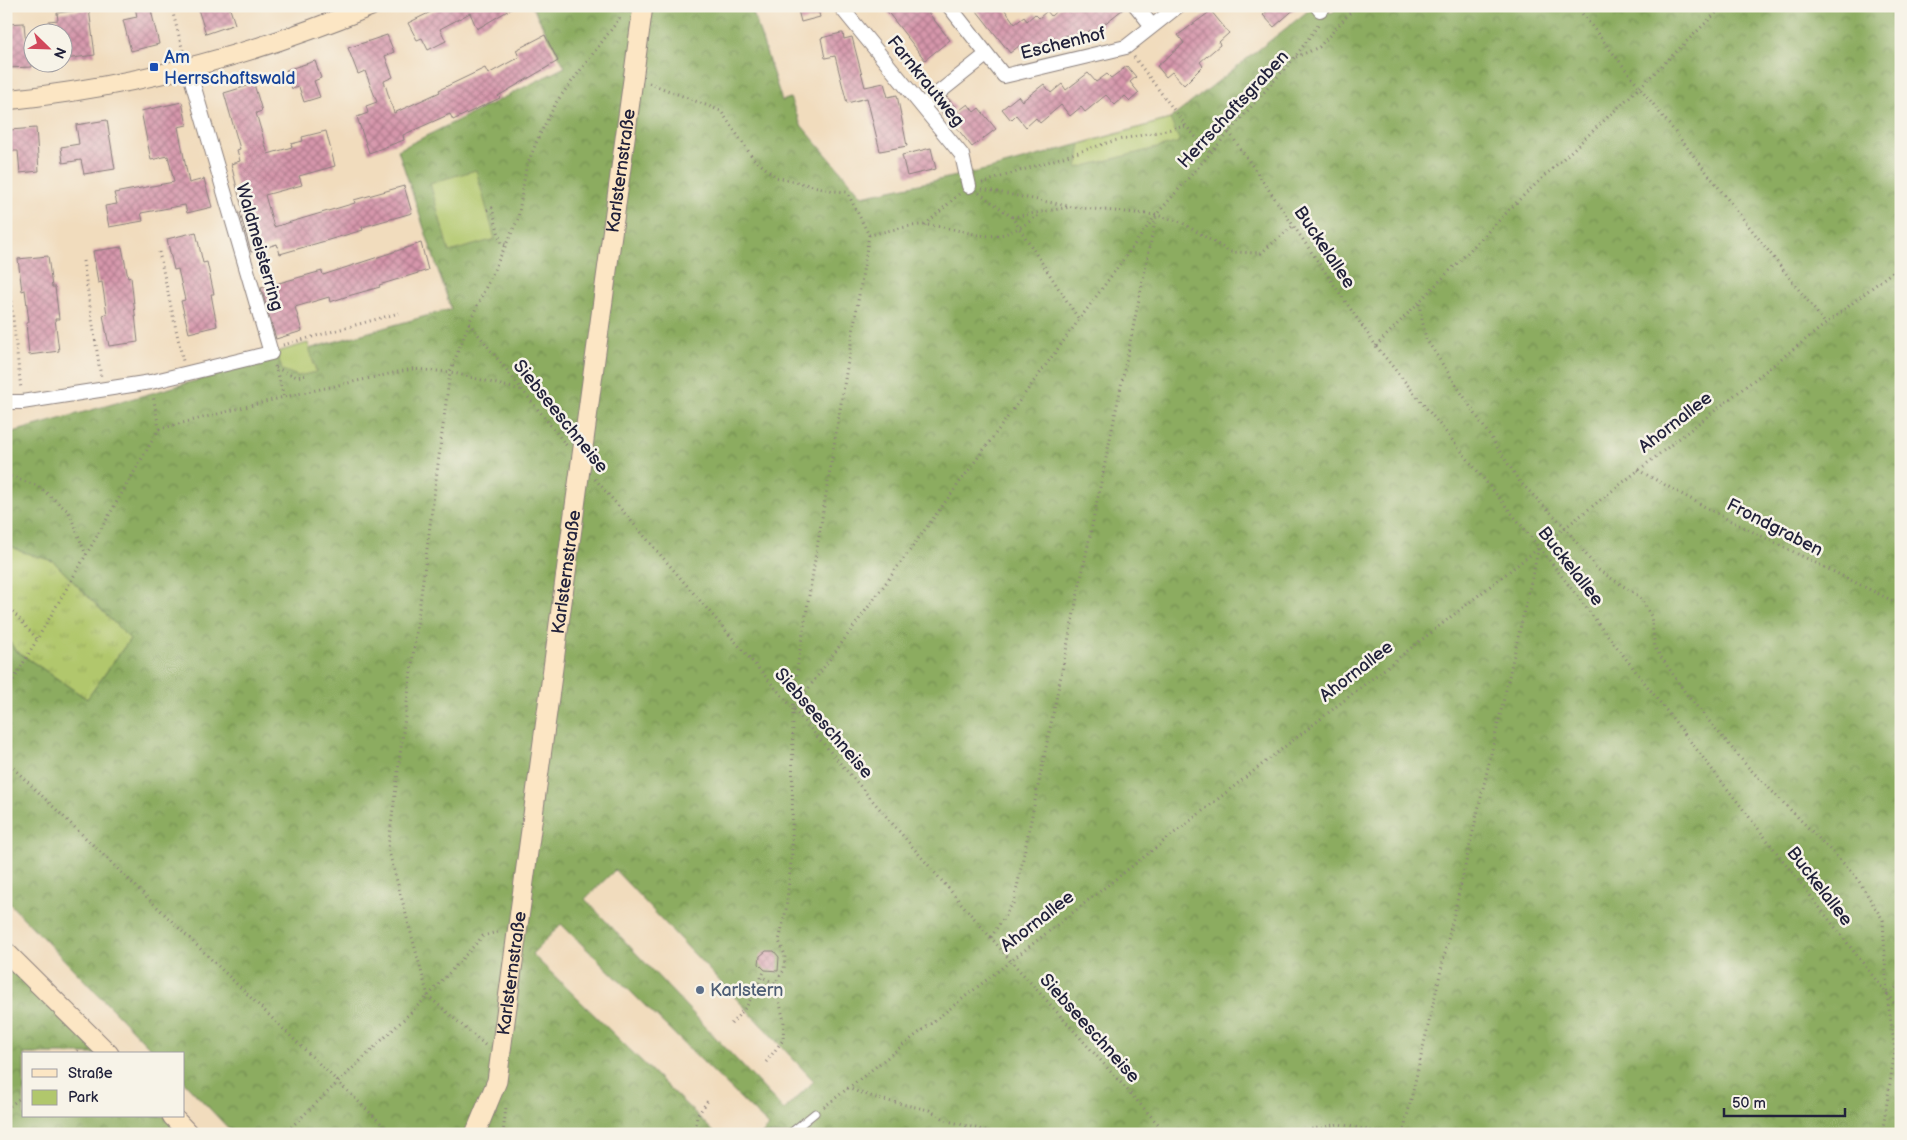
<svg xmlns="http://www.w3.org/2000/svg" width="1907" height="1140" viewBox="0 0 1907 1140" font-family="'Balsamiq Sans',sans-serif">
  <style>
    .grass { fill: url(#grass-tufts); stroke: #6a7454 }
    .forest { fill: url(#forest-crowns); stroke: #57674e; fill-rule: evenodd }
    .park { fill: #b1c76c; stroke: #6a7454 }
    .building { fill: url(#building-cross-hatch) }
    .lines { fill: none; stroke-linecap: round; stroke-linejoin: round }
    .lane-casing { stroke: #8a7f7c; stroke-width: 9 }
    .street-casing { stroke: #8a7f7c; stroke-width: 16 }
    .secondary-casing { stroke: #8a7f7c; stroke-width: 21 }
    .path { stroke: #8a7f7c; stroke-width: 3; stroke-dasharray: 1 4; stroke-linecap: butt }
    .lane { stroke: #fff; stroke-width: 7 }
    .street { stroke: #fff; stroke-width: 14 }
    .secondary { stroke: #fce6c4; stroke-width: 19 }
    .transit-dot { fill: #1a4fb4; stroke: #f7f3e8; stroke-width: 2 }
    .service-dot { fill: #5c6f8a; stroke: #f7f3e8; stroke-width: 2 }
    .labels { text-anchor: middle; stroke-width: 5; stroke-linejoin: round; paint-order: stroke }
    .street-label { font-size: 18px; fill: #22223b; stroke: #f7f3e8 }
    .transit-label { font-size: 18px; fill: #164399; stroke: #f7f3e8; text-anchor: start }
    .service-label { font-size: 18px; fill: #4e5e75; stroke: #f7f3e8; text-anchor: start }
  </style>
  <defs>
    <pattern id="grass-tufts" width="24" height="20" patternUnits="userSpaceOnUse" patternTransform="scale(1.25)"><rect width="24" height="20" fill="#b1c76c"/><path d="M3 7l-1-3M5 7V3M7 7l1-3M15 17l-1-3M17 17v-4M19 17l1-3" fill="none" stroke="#98ab5e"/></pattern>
    <pattern id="forest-crowns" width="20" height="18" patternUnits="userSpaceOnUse" patternTransform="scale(1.25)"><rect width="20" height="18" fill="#8cac60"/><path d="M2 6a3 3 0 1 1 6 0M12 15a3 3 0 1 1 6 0" fill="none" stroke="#728c50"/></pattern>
    <pattern id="building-cross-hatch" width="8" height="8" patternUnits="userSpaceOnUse" patternTransform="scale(1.25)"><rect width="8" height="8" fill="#d696ab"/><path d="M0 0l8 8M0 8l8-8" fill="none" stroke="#ad7a8c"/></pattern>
  </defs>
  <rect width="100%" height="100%" fill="#f7f3e8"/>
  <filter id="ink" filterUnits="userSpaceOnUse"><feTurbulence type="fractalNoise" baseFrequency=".02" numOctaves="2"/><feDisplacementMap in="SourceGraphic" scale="10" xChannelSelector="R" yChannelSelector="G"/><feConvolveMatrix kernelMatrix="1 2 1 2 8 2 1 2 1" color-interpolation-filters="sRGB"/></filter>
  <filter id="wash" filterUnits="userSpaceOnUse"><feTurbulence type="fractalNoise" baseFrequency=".0096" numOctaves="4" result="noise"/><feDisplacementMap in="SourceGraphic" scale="20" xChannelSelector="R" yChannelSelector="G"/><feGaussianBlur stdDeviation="1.12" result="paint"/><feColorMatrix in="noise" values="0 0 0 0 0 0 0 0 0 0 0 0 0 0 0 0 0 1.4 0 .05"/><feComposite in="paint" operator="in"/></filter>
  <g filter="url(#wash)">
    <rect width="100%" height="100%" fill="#f1dcbd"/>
    <path class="grass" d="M 6,543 L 20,551 L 53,561 L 130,639 L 87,699 L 15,650 L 6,636 Z"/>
    <path class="forest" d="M 532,6 L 751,6 L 782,101 L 790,98 L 801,125 L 862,196 L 990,169 L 1170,119 L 1313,7 L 1332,13 L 1338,6 L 1901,6 L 1901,1134 L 762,1134 L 769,1126 L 561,924 L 532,954 L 716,1134 L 234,1134 L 184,1082 L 184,1054 L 156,1054 L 6,900 L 6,636 L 15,650 L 87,699 L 130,639 L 53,561 L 20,551 L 6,543 L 6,431 L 13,432 L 451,309 L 398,150 L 565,67 ZM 615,870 L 814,1081 L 784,1110 L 585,899 Z
      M 6,952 L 109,1054 L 24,1054 L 24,1116 L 172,1116 L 189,1134 L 6,1134 Z"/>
    <path class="park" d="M 1170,119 L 1180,142 L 1077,168 L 1081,144 Z
      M 476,170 L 495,239 L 449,252 L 430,183 Z
      M 308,343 L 316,372 L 298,376 L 282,370 L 277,352 Z"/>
    <g id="blocks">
      <path class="building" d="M 135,6 L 150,6 L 159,44 L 131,51 L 123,20 L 137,17 Z
        M 197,6 L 229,6 L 235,24 L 206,34 Z
        M 443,6 L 516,6 L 477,29 L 470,13 L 440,29 L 446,41 L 428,50 L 422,38 L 417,40 L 408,23 Z
        M 797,6 L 817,6 L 820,17 L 801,22 Z
        M 883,6 L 923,6 L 950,40 L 925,60 Z
        M 973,6 L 1002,6 L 1015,24 L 1024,17 L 1027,21 L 1035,14 L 1039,18 L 1047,11 L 1051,16 L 1062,6 L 1127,6 L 1093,33 L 1090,30 L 1082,37 L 1078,33 L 1070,39 L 1066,35 L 1058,42 L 1054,38 L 1045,44 L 1043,41 L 1034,48 L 1031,43 L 1022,50 L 1019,46 L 1010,53 Z
        M 1273,6 L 1298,6 L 1274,27 L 1263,15 Z
        M 89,9 L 95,55 L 65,59 L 62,32 L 51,32 L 49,21 L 58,20 L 57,13 Z
        M 1211,11 L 1229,33 L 1219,42 L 1220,45 L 1200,62 L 1203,66 L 1184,85 L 1172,72 L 1166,77 L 1157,66 L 1184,43 L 1178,35 Z
        M 24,23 L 26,47 L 32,46 L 32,67 L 6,68 L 6,24 Z
        M 841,33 L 843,33 L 844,39 L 852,37 L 865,87 L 884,83 L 888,97 L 897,95 L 907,146 L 880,151 L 867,98 L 847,103 L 835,56 L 825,58 L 821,38 Z
        M 387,35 L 394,52 L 385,56 L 393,77 L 384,81 L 394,113 L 440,92 L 439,90 L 485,68 L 488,74 L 519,57 L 516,50 L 545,35 L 558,61 L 498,96 L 500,98 L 453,120 L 450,114 L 403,135 L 404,140 L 369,153 L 357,117 L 368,113 L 366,106 L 377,102 L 365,71 L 358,74 L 348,48 Z
        M 315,61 L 321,78 L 314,81 L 320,97 L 304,102 L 299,87 L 292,89 L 286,70 Z
        M 1127,66 L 1136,77 L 1130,82 L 1139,93 L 1130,101 L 1125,96 L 1115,105 L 1106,95 L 1085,112 L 1081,107 L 1070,116 L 1061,105 L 1040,123 L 1036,118 L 1026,127 L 1016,115 L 1011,120 L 1002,109 L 1018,96 L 1022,101 L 1044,84 L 1051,93 L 1062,84 L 1066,90 L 1088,73 L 1096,82 L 1107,74 L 1111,78 Z
        M 254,84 L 262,111 L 256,113 L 268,154 L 292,147 L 291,144 L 303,141 L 302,137 L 326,131 L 335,166 L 299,176 L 302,185 L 265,195 L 274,227 L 355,203 L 354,200 L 404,186 L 412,213 L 362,227 L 363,230 L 280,254 L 277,244 L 251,252 L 240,213 L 243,212 L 231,164 L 240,161 L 237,150 L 240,149 L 224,93 Z
        M 947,97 L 956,108 L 945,117 L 936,106 Z
        M 182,102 L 187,125 L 178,127 L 189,183 L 204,179 L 212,207 L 187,213 L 185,205 L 141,213 L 143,221 L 109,227 L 105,206 L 117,204 L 114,193 L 174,182 L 168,156 L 151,160 L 141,111 Z
        M 968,104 L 974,112 L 979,108 L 996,129 L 972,147 L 949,118 Z
        M 107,120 L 115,169 L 84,174 L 81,160 L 63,163 L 61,147 L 79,144 L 76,125 Z
        M 36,128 L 39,171 L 20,173 L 18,151 L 11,151 L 10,130 Z
        M 931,148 L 936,169 L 907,176 L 902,155 Z
        M 196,232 L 203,263 L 207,262 L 214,294 L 211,294 L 217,326 L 189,333 L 181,301 L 185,300 L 178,269 L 174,270 L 167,239 Z
        M 421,243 L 428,270 L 379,285 L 380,287 L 348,296 L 330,302 L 329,297 L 295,307 L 302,331 L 276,339 L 261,288 L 322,271 L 323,275 Z
        M 122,247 L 128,278 L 131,277 L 138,342 L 109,346 L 103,315 L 107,314 L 102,282 L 98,283 L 93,251 Z
        M 48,256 L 52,287 L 55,287 L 59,319 L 55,319 L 59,351 L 29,355 L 26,323 L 29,322 L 25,290 L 22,291 L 18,259 Z
        M 766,951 L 774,951 L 779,957 L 778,971 L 765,970 L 759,964 L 760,956 Z"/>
    </g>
  </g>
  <g filter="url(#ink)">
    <use href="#blocks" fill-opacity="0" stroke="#8a7f7c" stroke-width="1"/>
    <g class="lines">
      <defs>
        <path id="lane" d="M 613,6 L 642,10
          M 789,1134 L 815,1113"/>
        <path id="street" d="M 840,6 L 962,155 L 969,186
          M 949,6 L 1004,76 L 1126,47 L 1178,6
          M 1136,6 L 1152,26
          M 1317,6 L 1320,10 L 1324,6
          M 922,106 L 986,55
          M 6,402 L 22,402 L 151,382 L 271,353 L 188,67"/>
        <g id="secondary">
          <path d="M 6,100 C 133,87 254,55 371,6"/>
          <path d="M 6,952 L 109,1054"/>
          <path d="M 172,1116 L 189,1134"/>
          <path id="s1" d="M 475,1134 L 497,1081 L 500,1058 L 643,6"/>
        </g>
      </defs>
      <use href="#lane" class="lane-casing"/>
      <use href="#street" class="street-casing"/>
      <use href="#secondary" class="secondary-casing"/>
      <path class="path" d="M 171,6 L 183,51
        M 1576,6 L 1825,323
        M 1134,57 L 1186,126 L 1210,153
        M 1296,57 L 1319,47 L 1356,6
        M 649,83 L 721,111 L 753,158 L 776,177 L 834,191 L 847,192 L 869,235 L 798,662 L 793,709 L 792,852 L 786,910 L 779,941 L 785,955 L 784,970 L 775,983 L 762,977
        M 1229,132 L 1376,346 L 1539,547 L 1901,1012
        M 982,183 L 1113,141 L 1186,126
        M 982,189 L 1073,207 L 1156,215 L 1181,222 L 1230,252 L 1261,253 L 1294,225
        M 979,193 L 1012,217 L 1080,321
        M 487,210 L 492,208 L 501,243 L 508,245
        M 1012,217 L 1070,207
        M 925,225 L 959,194
        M 869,235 C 886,232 911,224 927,225 C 980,230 990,252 1040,214
        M 159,252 L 183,361
        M 83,261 L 101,377
        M 7,266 L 21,389
        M 1419,304 L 1426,339 L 1520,482 L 1564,526 L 1597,569 L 1640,597 L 1651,616 L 1655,648 L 1687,695 L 1748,767 L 1855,875 L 1883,920 L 1887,994 L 1895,1051 L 1882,1134
        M 469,323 L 567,446
        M 283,345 L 399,313
        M 1376,346 L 1521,198 L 1640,87 L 1723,6
        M 275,366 L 284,397
        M 276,368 L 297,377 L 307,375
        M 159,429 L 284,397 L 412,369 L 450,372 L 521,390
        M 1638,470 L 1727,519 L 1901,605
        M 6,475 L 38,486 L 69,512 L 86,555
        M 595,479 L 1011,961 L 1167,1134
        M 6,604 L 38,640
        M 6,693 L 159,429 L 153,395
        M 794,708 L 1156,215 L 1295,57 L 1319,24
        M 6,761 L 392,1134
        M 991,937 L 1014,902 L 1156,217
        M 1887,994 L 1901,984
        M 731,1024 L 747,1006 L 765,970
        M 485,1045 L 428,996 L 388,848 L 450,372 L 469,323 L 518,219 L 526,168 L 538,138 L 557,101 L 620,18
        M 73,1054 L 81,1048
        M 766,1062 L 783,1040 L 784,1021 L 775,983
        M 847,1088 L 879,1099 L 929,1110 L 948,1121 L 998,1134
        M 824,1107 L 1901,265
        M 6,1109 L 24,1095
        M 284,1134 L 428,996 L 483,936 L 501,931
        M 503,1134 L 506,1107
        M 695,1134 L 697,1116 L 709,1099
        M 1287,1134 L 1339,1124 L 1387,1134
        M 1403,1134 L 1539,547"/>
      <use href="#lane" class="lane"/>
      <use href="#street" class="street"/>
      <use href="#secondary" class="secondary"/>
    </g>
  </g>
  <rect class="transit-dot" x="149" y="62" width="10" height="10" rx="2.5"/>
  <circle class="service-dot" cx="700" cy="990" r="5"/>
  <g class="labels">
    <g class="street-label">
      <text transform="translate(1063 43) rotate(-14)" y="6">Eschenhof</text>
      <text transform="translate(926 81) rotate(51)" y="6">Farnkrautweg</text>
      <text transform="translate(1233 109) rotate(-47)" y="6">Herrschaftsgraben</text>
      <text dy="6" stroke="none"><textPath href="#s1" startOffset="976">Karlsternstraße</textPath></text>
      <text transform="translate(260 247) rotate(74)" y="6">Waldmeisterring</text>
      <text transform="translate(1325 247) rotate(56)" y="6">Buckelallee</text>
      <text transform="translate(561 416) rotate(51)" y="6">Siebseeschneise</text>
      <text transform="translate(1675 422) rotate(-38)" y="6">Ahornallee</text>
      <text transform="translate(1775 527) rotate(27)" y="6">Frondgraben</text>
      <text transform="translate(1571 566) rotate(52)" y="6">Buckelallee</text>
      <text dy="6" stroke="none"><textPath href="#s1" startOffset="571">Karlsternstraße</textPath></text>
      <text transform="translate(1356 671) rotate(-38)" y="6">Ahornallee</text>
      <text transform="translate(824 723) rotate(49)" y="6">Siebseeschneise</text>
      <text transform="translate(1820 886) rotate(52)" y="6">Buckelallee</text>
      <text transform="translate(1037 921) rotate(-38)" y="6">Ahornallee</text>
      <text dy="6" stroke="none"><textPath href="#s1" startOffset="166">Karlsternstraße</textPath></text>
      <text transform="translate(1090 1028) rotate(48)" y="6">Siebseeschneise</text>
    </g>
    <g class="transit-label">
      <text x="164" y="63">Am<tspan x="164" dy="21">Herrschaftswald</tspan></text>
    </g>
    <g class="service-label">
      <text x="710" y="996">Karlstern</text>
    </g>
  </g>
  <rect width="1907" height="1140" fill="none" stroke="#f7f3e8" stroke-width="25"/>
  <rect x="22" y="1052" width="162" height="65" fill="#f7f3e8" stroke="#a29fa3"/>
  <rect x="32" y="1069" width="25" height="8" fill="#fce6c4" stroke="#a29fa3"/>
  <text x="68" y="1078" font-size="15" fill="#22223b">Straße</text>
  <rect x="32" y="1090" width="25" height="15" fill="#b1c76c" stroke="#a29fa3"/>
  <text x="68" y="1102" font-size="15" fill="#22223b">Park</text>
  <g transform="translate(48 48) rotate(113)"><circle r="24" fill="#f7f3e8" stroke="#a29fa3"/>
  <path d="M0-4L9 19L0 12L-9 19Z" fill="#d1495b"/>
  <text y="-8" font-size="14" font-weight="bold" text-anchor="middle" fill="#22223b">N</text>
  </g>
  <path d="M1724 1108v8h121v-8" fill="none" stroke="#22223b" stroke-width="2.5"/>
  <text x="1732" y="1108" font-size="15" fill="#22223b" stroke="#f7f3e8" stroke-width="4" paint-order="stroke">50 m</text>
</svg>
